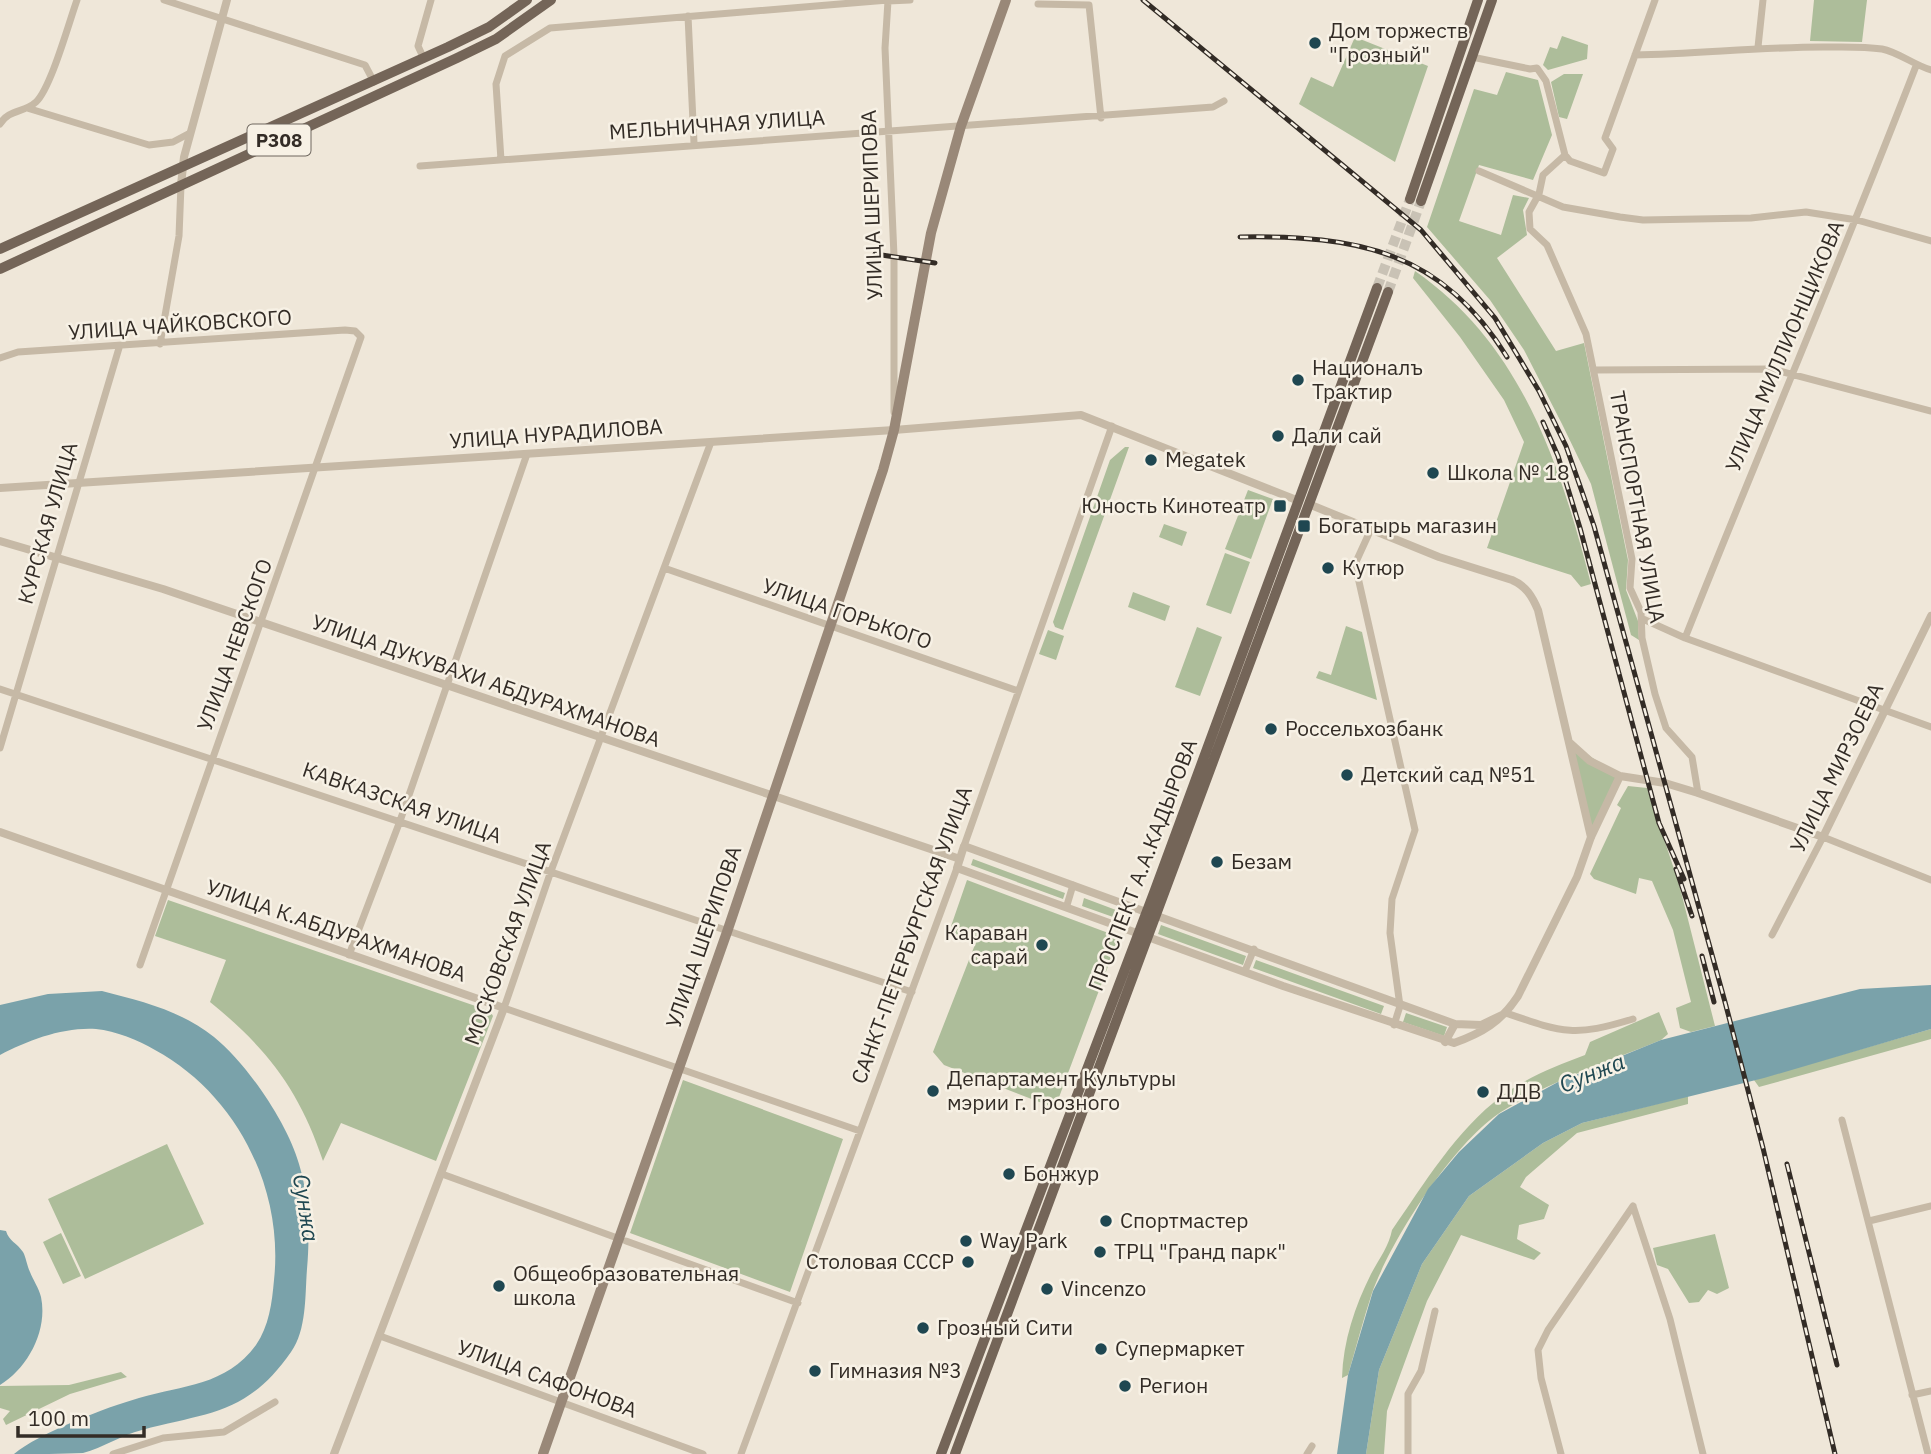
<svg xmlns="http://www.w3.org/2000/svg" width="1931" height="1454" viewBox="0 0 1931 1454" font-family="'IBM Plex Sans',sans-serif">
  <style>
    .green { fill: #adbd9a }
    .water { fill: #7aa2aa }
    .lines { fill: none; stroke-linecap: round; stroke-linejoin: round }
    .primary-tunnel { stroke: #c9c2b5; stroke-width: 10; stroke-dasharray: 10 5; stroke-linecap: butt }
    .minor { stroke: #c6b9a6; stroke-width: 7 }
    .tertiary { stroke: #c6b9a6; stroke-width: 8 }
    .secondary { stroke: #998878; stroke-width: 10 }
    .primary { stroke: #746558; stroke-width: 10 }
    .rail-casing { stroke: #332c26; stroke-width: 5 }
    .rail { stroke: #f7f1e5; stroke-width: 2.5; stroke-dasharray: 8; stroke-linecap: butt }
    .poi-dot { fill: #1f4751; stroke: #f7f1e5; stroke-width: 2.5 }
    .labels { text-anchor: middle; stroke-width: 5; stroke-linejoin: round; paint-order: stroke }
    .shield { fill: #f7f1e5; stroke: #6e675f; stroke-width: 2 }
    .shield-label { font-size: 19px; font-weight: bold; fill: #332c26 }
    .poi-label { font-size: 21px; fill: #332c26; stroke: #f7f1e5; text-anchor: start }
    .street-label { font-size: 21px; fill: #332c26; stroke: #f7f1e5 }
    .water-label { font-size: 23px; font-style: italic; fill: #1f4751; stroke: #f7f1e5 }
  </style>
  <rect width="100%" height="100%" fill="#efe7d9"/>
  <path class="green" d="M 1814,0 L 1867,0 L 1862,42 L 1810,41 Z
    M 1562,36 L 1588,45 L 1587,59 L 1548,70 L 1543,65 L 1550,47 L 1557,49 Z
    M 1355,37 L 1428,66 L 1395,162 L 1299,104 L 1311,77 L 1333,87 Z
    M 1506,72 L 1538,80 L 1552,135 L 1533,180 L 1479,165 L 1459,221 L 1501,235 L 1513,195 L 1529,198 L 1523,210 L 1527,235 L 1497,258 L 1556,351 L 1584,343 L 1628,560 L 1626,590 L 1638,621 L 1639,640 L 1631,635 L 1591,484 L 1562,424 L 1524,350 L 1490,300 L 1427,227 L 1474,89 L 1497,95 Z
    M 1564,74 L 1583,74 L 1567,119 L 1559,117 L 1551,82 Z
    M 1415,271 C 1522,345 1560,464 1591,584 L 1581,587 L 1571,575 L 1487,548 L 1524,442 L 1504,400 L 1460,337 L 1413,278 Z
    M 1125,447 L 1129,447 L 1063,630 L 1055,627 L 1053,622 L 1110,460 Z
    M 1248,490 L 1273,499 L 1251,559 L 1225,549 Z
    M 1164,524 L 1187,532 L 1182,546 L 1159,537 Z
    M 1225,553 L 1250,562 L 1231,614 L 1206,605 Z
    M 1133,592 L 1170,606 L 1165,621 L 1128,607 Z
    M 1346,626 L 1362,632 L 1377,700 L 1316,678 L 1319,671 L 1331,675 Z
    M 1197,627 L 1222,637 L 1200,696 L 1175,687 Z
    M 1048,630 L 1064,636 L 1056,660 L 1039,654 Z
    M 1570,743 L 1620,776 L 1591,837 Z
    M 1628,786 L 1647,788 L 1679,884 L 1715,1026 L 1691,1032 L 1680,1028 L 1676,1008 L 1691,1002 L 1673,930 L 1652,881 L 1639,878 L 1636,894 L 1594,879 L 1590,874 L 1621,808 L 1617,805 Z
    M 973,859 L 1065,893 L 1063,899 L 971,865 Z
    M 967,880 L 1119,937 L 1055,1108 L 944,1065 L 933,1052 L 976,942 L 949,932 Z
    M 1084,898 L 1132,916 L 1130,923 L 1082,906 Z
    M 168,900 L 490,1011 L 493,1016 L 436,1161 L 341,1123 L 323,1161 C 300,1091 267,1048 210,1002 L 226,960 L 155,936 Z
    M 1161,925 L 1246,956 L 1243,965 L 1158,934 Z
    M 1256,960 L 1384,1006 L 1381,1014 L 1253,968 Z
    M 1659,1012 L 1668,1034 L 1661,1040 C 1607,1062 1550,1081 1501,1112 C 1453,1143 1391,1240 1372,1293 C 1363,1320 1356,1348 1348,1375 L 1342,1378 C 1343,1341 1355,1306 1371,1274 C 1379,1259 1389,1246 1392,1230 C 1424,1184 1457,1129 1502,1096 C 1527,1077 1556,1066 1585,1055 L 1590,1042 Z
    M 1406,1013 L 1447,1027 L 1444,1036 L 1403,1022 Z
    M 1931,1029 L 1931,1039 L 1759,1087 L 1754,1080 Z
    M 683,1080 L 843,1139 L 790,1292 L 630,1233 Z
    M 1688,1096 L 1688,1104 L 1577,1133 L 1526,1177 L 1520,1187 L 1549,1205 L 1544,1219 L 1519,1225 L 1517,1239 L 1541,1253 L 1534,1260 L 1461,1235 L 1427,1301 L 1387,1411 L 1384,1454 L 1366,1454 L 1379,1370 L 1422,1264 L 1469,1196 L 1543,1143 L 1582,1123 Z
    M 167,1144 L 204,1224 L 85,1279 L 48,1199 Z
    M 61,1233 L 81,1276 L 63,1284 L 43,1242 Z
    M 1715,1234 L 1729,1288 L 1717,1294 L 1708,1290 L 1699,1302 L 1689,1303 L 1668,1269 L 1657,1265 L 1653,1248 Z
    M 121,1372 L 127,1377 L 70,1394 L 6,1425 L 3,1419 L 10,1411 L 0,1408 L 0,1386 L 69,1385 Z"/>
  <path class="water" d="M 1931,985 L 1931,1029 L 1764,1078 L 1582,1123 L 1543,1143 L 1469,1196 L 1422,1264 L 1379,1370 L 1366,1454 L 1337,1454 L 1348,1375 L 1373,1291 L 1428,1189 L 1459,1152 L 1499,1114 L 1558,1082 L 1661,1040 L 1860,989 Z
    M 102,991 C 141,1001 182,1011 214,1037 C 247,1064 287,1122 299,1164 C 309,1196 310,1235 307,1269 C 305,1294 307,1330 291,1352 C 247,1415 209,1412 142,1430 C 121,1435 103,1448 83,1453 C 63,1454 35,1454 14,1454 C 39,1433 107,1407 139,1398 C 183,1385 226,1386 256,1345 C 269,1326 272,1303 274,1280 C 284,1188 236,1094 155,1050 C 138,1040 116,1031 96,1029 C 63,1027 29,1040 0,1055 L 0,1005 L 48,994 Z
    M 0,1230 L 6,1231 C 9,1241 17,1243 23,1252 C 26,1257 27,1266 30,1272 C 33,1280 39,1288 41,1297 C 48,1330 28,1368 0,1385 Z"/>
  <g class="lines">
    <path class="primary-tunnel" d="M 1377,288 L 1410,199
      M 1388,292 L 1421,201"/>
    <path class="minor" d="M 164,0 L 365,65 L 374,82
      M 1038,4 L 1089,5 L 1101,118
      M 688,16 L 694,143
      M 1758,47 L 1763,0
      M 1635,55 C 1698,54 1760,47 1823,47 C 1842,47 1862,46 1882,49 C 1898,52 1914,65 1931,70
      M 1472,57 L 1530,69 L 1537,68 L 1546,81 L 1565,155 L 1570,161 L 1604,173 L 1613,149 L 1605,138 L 1655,0
      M 424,59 L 418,46 L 431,0
      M 27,108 L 149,145 L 173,142 L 190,133
      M 0,124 C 9,109 24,113 36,102 C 51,88 69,22 77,0
      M 1565,155 L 1543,175 L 1539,194 L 1529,212 L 1530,229 L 1547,245 L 1586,334 L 1632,559 L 1630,588 L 1641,612 L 1642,638 L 1655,694 L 1666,728 L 1692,757 L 1698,793
      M 501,160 L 496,84 L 505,56 L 550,28 L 888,0
      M 420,166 L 1213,107 L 1224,101
      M 1479,171 L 1563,207 L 1620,217 L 1643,220 L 1751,218 L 1806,212 L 1857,220 L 1931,241
      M 160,344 L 179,236 L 181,185
      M 0,358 L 18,352 L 345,330 L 355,331 L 361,337 L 140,965
      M 1594,370 L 1772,369 L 1931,411
      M 894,412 L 894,256 L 885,48 L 888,1 L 910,0
      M 711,442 L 551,871 L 504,1008 L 860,1131
      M 1371,529 L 1355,564 L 1415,830 L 1392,899 L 1390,933 L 1400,1006 L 1394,1025
      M 664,568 L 1018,691
      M 1643,619 L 1685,638 L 1931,727
      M 1685,638 C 1761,447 1842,258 1916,66
      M 0,689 L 912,992
      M 0,748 L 119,348
      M 964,846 L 1112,426
      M 1067,905 L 1073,885
      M 1772,935 L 1823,837 L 1931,880
      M 349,955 L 400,821 L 527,454
      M 1245,971 L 1254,949
      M 1506,1013 C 1564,1033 1574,1037 1633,1019
      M 1842,1120 L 1928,1454
      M 442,1174 L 620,1239
      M 1633,1206 L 1670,1319 L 1703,1454
      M 1869,1221 L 1931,1206
      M 626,1241 L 798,1303
      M 380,1336 L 703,1454
      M 1912,1395 L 1931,1391
      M 113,1454 L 163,1438 L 224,1432 L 275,1402
      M 741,1454 L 957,868
      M 1307,1454 L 1312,1446
      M 1408,1454 L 1408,1394 L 1421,1371 L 1435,1311
      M 1561,1454 L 1541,1378 L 1538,1350 L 1548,1330 L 1633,1206"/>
    <path class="tertiary" d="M 181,185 L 184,157 L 227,0
      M 0,488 L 894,430 L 1081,415 L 1299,501
      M 1311,505 L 1439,557 L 1512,580 C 1526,586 1532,596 1538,610 L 1591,837
      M 0,541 L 163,589 L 960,859
      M 1570,743 L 1590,761 L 1620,776 L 1665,783 L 1698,793 L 1823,837 L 1931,616
      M 0,832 L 504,1008 L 334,1454
      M 1506,1013 L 1481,1025 L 1455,1024 L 964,846 L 957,868 L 1283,986 L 1454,1043 C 1482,1033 1501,1022 1518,996 L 1577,877 L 1591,837 L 1620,776
      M 1445,1042 L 1455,1024"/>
    <path class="secondary" d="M 543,1454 L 727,932 L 883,470 L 894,430 L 931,233 L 961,126 L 1006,0"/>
    <path class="primary" d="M 1410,199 L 1478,0
      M 1421,201 L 1492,0
      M 0,249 L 448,47 L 489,27 L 527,0
      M 0,269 L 457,58 L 496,39 L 551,0
      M 941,1454 L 1155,890 L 1377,288
      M 955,1454 L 1388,292"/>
    <defs>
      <path id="rail" d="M 1143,0 L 1421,230 L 1495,318 L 1539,391 L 1566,446 L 1594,526 L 1725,1002 L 1763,1148 L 1835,1454
        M 1240,237 C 1357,235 1442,251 1507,357
        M 875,254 L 935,263
        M 1543,422 L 1558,456 L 1580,528 L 1659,823 L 1684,879
        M 1676,869 L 1692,916
        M 1702,956 L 1714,1002
        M 1787,1164 L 1837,1365"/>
    </defs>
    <use href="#rail" class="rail-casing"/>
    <use href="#rail" class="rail"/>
  </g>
  <g class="poi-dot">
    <circle cx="1315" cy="43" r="7"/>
    <circle cx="1298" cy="380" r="7"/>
    <circle cx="1278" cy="436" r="7"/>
    <circle cx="1151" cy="460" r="7"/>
    <circle cx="1433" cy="473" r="7"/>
    <rect x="1273" y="499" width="14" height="14" rx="3.5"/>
    <rect x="1297" y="519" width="14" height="14" rx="3.5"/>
    <circle cx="1328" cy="568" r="7"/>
    <circle cx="1271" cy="729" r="7"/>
    <circle cx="1347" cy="775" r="7"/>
    <circle cx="1217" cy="862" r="7"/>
    <circle cx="1042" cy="945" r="7"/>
    <circle cx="933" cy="1091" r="7"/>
    <circle cx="1483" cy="1092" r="7"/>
    <circle cx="1009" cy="1174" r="7"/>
    <circle cx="1106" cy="1221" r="7"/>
    <circle cx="966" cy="1241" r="7"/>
    <circle cx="1100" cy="1252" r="7"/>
    <circle cx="968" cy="1262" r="7"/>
    <circle cx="499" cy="1286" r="7"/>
    <circle cx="1047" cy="1289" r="7"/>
    <circle cx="923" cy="1328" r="7"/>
    <circle cx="1101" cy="1349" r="7"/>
    <circle cx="815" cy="1371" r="7"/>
    <circle cx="1125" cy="1386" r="7"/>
  </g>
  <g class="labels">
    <rect class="shield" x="247.5" y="124.5" width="63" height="31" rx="5"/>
    <g class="shield-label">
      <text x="279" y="147">P308</text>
    </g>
    <g class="poi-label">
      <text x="1329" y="38">Дом торжеств<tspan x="1329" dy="24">"Грозный"</tspan></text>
      <text x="1312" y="375">Националъ<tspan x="1312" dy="24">Трактир</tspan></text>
      <text x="1292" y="443">Дали сай</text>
      <text x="1165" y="467">Megatek</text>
      <text x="1447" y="480">Школа № 18</text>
      <text x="1266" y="513" text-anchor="end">Юность Кинотеатр</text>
      <text x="1318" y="533">Богатырь магазин</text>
      <text x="1342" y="575">Кутюр</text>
      <text x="1285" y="736">Россельхозбанк</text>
      <text x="1361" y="782">Детский сад №51</text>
      <text x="1231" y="869">Безам</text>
      <text x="1028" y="940" text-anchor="end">Караван<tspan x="1028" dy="24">сарай</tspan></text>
      <text x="947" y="1086">Департамент Культуры<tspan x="947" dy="24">мэрии г. Грозного</tspan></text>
      <text x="1497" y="1099">ДДВ</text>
      <text x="1023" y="1181">Бонжур</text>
      <text x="1120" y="1228">Спортмастер</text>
      <text x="980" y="1248">Way Park</text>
      <text x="1114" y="1259">ТРЦ "Гранд парк"</text>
      <text x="954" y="1269" text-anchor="end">Столовая СССР</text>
      <text x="513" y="1281">Общеобразовательная<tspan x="513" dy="24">школа</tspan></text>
      <text x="1061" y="1296">Vincenzo</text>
      <text x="937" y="1335">Грозный Сити</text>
      <text x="1115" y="1356">Супермаркет</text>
      <text x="829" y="1378">Гимназия №3</text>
      <text x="1139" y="1393">Регион</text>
    </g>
    <g class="street-label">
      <text transform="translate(717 125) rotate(-4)" y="7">МЕЛЬНИЧНАЯ УЛИЦА</text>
      <text transform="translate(872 205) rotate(-92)" y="7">УЛИЦА ШЕРИПОВА</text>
      <text transform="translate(180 325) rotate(-4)" y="7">УЛИЦА ЧАЙКОВСКОГО</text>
      <text transform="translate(1785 346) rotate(-67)" y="7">УЛИЦА МИЛЛИОНЩИКОВА</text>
      <text transform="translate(556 434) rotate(-4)" y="7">УЛИЦА НУРАДИЛОВА</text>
      <text transform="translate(1637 507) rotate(80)" y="7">ТРАНСПОРТНАЯ УЛИЦА</text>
      <text transform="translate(48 523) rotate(-74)" y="7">КУРСКАЯ УЛИЦА</text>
      <text transform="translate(847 614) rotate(19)" y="7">УЛИЦА ГОРЬКОГО</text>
      <text transform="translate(235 645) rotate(-70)" y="7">УЛИЦА НЕВСКОГО</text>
      <text transform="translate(486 681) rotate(19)" y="7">УЛИЦА ДУКУВАХИ АБДУРАХМАНОВА</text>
      <text transform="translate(1837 768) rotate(-64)" y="7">УЛИЦА МИРЗОЕВА</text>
      <text transform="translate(402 803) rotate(19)" y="7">КАВКАЗСКАЯ УЛИЦА</text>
      <text transform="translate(1143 865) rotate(-69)" y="7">ПРОСПЕКТ А.А.КАДЫРОВА</text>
      <text transform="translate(336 931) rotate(19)" y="7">УЛИЦА К.АБДУРАХМАНОВА</text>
      <text transform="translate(912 935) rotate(-70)" y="7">САНКТ-ПЕТЕРБУРГСКАЯ УЛИЦА</text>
      <text transform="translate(704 937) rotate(-71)" y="7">УЛИЦА ШЕРИПОВА</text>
      <text transform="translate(508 943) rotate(-70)" y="7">МОСКОВСКАЯ УЛИЦА</text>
      <text transform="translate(547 1379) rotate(20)" y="7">УЛИЦА САФОНОВА</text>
    </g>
    <g class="water-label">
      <text transform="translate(1592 1073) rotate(-22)" y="8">Сунжа</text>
      <text transform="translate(306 1208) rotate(81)" y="8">Сунжа</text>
    </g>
  </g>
  <path d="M18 1426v10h126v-10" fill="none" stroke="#332c26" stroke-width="3.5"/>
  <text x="28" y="1426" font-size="21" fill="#332c26" stroke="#f7f1e5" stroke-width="5" paint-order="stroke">100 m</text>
</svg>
